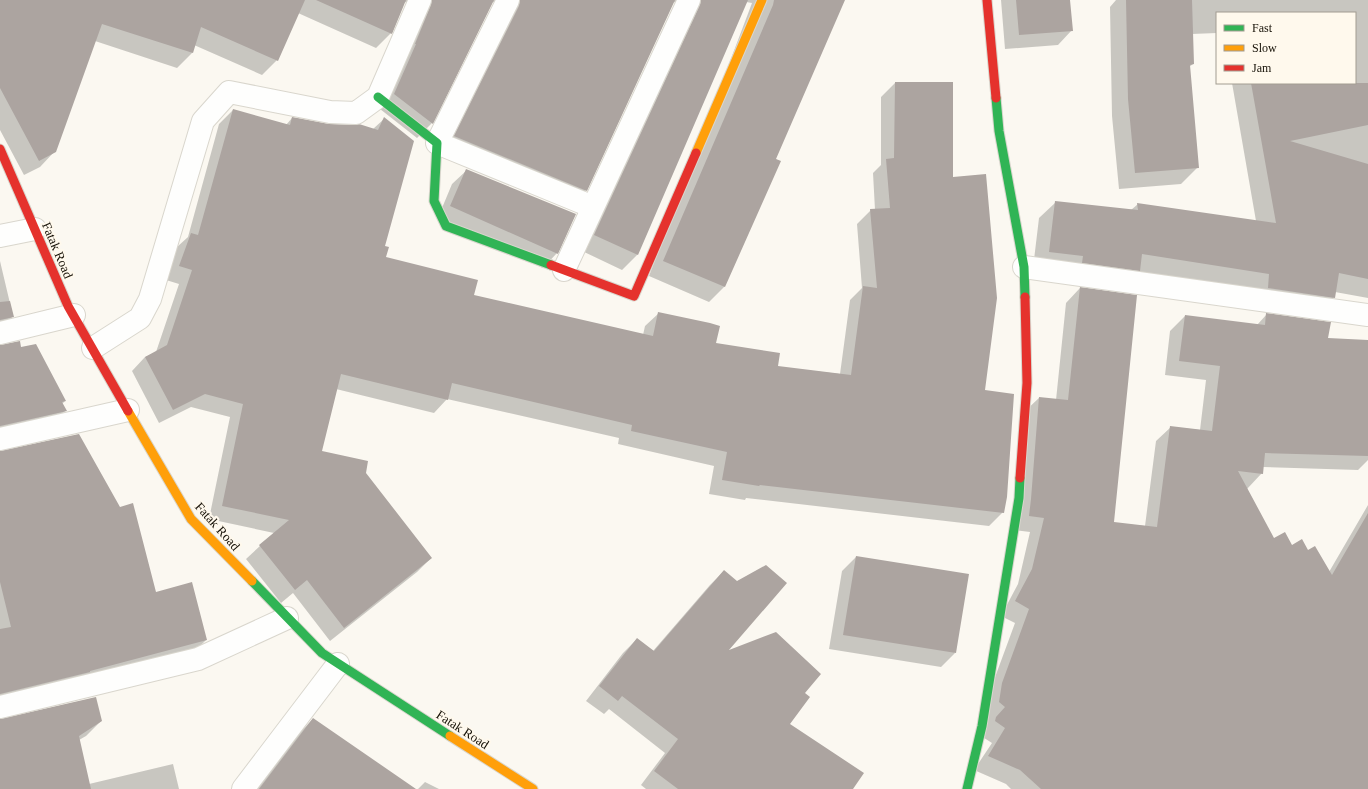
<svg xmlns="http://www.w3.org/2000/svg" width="1368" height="789" viewBox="0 0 1368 789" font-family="'Times New Roman',serif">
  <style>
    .shadow { fill: #0003 }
    .building { fill: #aca4a0 }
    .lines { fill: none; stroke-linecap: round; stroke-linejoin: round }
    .street-casing { stroke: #d9d6cd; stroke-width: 24 }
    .fast-casing { stroke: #d9d6cd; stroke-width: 11 }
    .slow-casing { stroke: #d9d6cd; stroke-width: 11 }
    .jam-casing { stroke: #d9d6cd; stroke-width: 11 }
    .street { stroke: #fefefd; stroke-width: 22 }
    .fast { stroke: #30b455; stroke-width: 9 }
    .slow { stroke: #ff9f0a; stroke-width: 9 }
    .jam { stroke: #e5322d; stroke-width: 9 }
    .labels { text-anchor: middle; stroke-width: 4; stroke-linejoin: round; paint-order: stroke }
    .street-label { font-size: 13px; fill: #161107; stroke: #fff9ed }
  </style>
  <rect width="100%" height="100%" fill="#fbf8f1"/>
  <path class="shadow" d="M 0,0 L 844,0 L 775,159 L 779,161 L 724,287 L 709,302 L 649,276 L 752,3 L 746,2 L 637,255 L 622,270 L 580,250 L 679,3 L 673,2 L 586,190 L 571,205 L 440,151 L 498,3 L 492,2 L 432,123 L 417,138 L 380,109 L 409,3 L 404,2 L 391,33 L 376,48 L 298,13 L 277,60 L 262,75 L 194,45 L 192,53 L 177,68 L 95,41 L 55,151 L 40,167 L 24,175 L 0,130 Z
    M 1001,0 L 1069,0 L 1072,30 L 1058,45 L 1005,49 Z
    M 1116,0 L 1368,0 L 1368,298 L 1335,292 L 1334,297 L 1318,314 L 1033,268 L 1039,218 L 1056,202 L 1131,210 L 1138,204 L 1256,221 L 1232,83 L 1355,83 L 1355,13 L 1217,13 L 1217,33 L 1192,34 L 1193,64 L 1189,67 L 1198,167 L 1181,184 L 1119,189 L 1112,116 L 1110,7 Z
    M 895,83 L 952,83 L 952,178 L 1003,512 L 989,526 L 746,498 L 745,500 L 709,494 L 714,466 L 618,444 L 619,438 L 447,399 L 434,413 L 336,389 L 321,452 L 365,474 L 431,558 L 417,572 L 330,641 L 293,593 L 281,603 L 246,559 L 274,533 L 209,519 L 230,417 L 191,407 L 159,423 L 132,371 L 145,357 L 156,352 L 179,284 L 166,280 L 177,247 L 188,237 L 219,124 L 233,110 L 286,125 L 292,118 L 329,125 L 373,129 L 384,119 L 385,258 L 473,296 L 643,335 L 645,326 L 659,313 L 715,344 L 777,367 L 840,374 L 850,300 L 862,288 L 857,224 L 871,210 L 875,210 L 873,173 L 881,165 L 881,97 Z
    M 467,170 L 557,253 L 543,268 L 437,220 L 452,184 Z
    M 0,261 L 13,316 L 0,329 Z
    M 1080,288 L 1113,523 L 1145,526 L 1156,441 L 1171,427 L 1200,430 L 1206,380 L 1165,375 L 1170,331 L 1185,316 L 1257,325 L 1267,314 L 1327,339 L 1368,341 L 1368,460 L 1358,470 L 1263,467 L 1262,473 L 1247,489 L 1274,540 L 1308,551 L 1329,572 L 1368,505 L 1368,789 L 1011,789 L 1006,784 L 974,770 L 992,743 L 981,736 L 987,699 L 1015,623 L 1001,616 L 1018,584 L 1030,532 L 1015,530 L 1024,412 L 1039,398 L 1056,400 L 1066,303 Z
    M 0,346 L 20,349 L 65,401 L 62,404 L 65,411 L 50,426 L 0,437 Z
    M 0,452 L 155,593 L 206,640 L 191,655 L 0,705 Z
    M 856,557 L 955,653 L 941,667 L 829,649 L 842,571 Z
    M 724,571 L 725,653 L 803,693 L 789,724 L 852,789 L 646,789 L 641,785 L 665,753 L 609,709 L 604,714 L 586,701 L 623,653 L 637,639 L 653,651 L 710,585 Z
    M 313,719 L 414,789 L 257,789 L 301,731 Z
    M 0,720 L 101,721 L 86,736 L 79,740 L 89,784 L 173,764 L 179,789 L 0,789 Z
    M 425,782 L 439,789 L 418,789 Z"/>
  <path class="building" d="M 0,0 L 305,0 L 278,61 L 201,27 L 193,53 L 102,24 L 56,152 L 39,161 L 0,88 Z
    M 316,0 L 406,0 L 392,34 Z
    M 432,0 L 494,0 L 433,124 L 394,94 L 416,44 L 415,44 L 431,5 Z
    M 520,0 L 675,0 L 587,191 L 454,136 L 519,6 Z
    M 701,0 L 748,0 L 638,255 L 594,235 L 700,5 Z
    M 774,0 L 845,0 L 776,159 L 781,161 L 725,287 L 663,261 L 773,5 Z
    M 1016,0 L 1070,0 L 1073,31 L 1019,35 Z
    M 1126,0 L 1192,0 L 1194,64 L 1190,65 L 1199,168 L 1135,173 L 1128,99 Z
    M 895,82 L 953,82 L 953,177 L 986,174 L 997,298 L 985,390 L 1014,394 L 1007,497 L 1004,513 L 760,485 L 759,486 L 722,480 L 727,452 L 631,431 L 632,425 L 452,383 L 448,400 L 341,374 L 322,451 L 368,461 L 366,473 L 432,558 L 344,628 L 307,580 L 295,590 L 259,545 L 289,520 L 222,506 L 243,404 L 205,394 L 173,410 L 145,357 L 167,345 L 192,270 L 179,266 L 191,233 L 198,235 L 233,109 L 290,125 L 292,117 L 329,124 L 356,125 L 359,124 L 378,130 L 384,117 L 414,141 L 385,246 L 389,247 L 386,257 L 478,280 L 474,295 L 653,336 L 658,312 L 710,323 L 720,326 L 716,343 L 780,353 L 778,366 L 851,375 L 863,286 L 877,288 L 870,209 L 890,208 L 886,159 L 894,158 Z
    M 1251,83 L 1368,83 L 1368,125 L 1290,141 L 1368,164 L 1368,279 L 1339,273 L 1335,298 L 1268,288 L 1269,274 L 1142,254 L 1140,271 L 1082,263 L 1083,256 L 1049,252 L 1055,201 L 1138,210 L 1137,203 L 1276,223 Z
    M 466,169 L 576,214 L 558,254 L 450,206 Z
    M 1080,287 L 1137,295 L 1114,522 L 1157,527 L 1170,426 L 1212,431 L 1220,366 L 1179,361 L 1185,315 L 1265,325 L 1266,313 L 1331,322 L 1328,338 L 1368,340 L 1368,456 L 1265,453 L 1263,474 L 1238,471 L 1274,538 L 1285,532 L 1292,545 L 1302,539 L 1308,550 L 1315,546 L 1332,575 L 1368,513 L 1368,789 L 1041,789 L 1020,770 L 988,756 L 1005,728 L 995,721 L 996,717 L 1005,707 L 999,702 L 1002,683 L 1029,609 L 1015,601 L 1032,569 L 1044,518 L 1029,516 L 1031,499 L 1039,397 L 1068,400 Z
    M 10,301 L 14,317 L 0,320 L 0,302 Z
    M 20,341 L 21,347 L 36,344 L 66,401 L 62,402 L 67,411 L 0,426 L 0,345 Z
    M 79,434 L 120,507 L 133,503 L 156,592 L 192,582 L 207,640 L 90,671 L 90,672 L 0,694 L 0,629 L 11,627 L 0,582 L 0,451 Z
    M 856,556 L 969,574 L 956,653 L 843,635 Z
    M 766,565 L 787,583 L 729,650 L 776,632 L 821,674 L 805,693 L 810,697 L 790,724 L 864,773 L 853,789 L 678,789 L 654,771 L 678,739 L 622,696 L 618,701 L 599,686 L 637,638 L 654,651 L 724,570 L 737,581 Z
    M 96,697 L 102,721 L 79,736 L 91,789 L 0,789 L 0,719 Z
    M 313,718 L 416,789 L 259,789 Z"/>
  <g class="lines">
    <defs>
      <path id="street" d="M 508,0 L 437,143 L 593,207
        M 0,236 L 35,229
        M 1024,267 L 1368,315
        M 564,270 L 689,0
        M 0,333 L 74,315
        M 93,348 L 140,318 L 150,299 L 203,121 L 229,92 L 330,112 L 356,113 L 378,97 L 420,0
        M 0,439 L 128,410
        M 0,707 L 198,659 L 287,618
        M 243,789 L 338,664"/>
      <path id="fast" d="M 378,97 L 437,143 L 434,201 L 446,226 L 551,265
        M 996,98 L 999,131 L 1024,267 L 1025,297
        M 252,581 L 322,653 L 450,736
        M 967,789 L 982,726 L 1019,498 L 1020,478"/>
      <path id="slow" d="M 696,153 L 762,0
        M 128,411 L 191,519 L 252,581
        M 450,736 L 533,789"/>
      <path id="jam" d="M 987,0 L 996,98
        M 0,149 L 68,306 L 128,411
        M 551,265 L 634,296 L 696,153
        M 1020,478 L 1027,383 L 1025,297"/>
    </defs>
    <use href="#street" class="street-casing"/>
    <use href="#fast" class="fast-casing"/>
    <use href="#slow" class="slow-casing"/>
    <use href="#jam" class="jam-casing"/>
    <use href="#street" class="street"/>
    <use href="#fast" class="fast"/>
    <use href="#slow" class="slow"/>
    <use href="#jam" class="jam"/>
  </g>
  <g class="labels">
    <g class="street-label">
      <text transform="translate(58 250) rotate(67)" y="5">Fatak Road</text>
      <text transform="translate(218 526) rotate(48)" y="5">Fatak Road</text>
      <text transform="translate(463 729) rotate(33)" y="5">Fatak Road</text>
    </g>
  </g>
  <rect x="1216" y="12" width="140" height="72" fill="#fff9ed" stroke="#a29c91"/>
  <rect x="1224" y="25" width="20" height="6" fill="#30b455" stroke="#a29c91"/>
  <text x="1252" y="32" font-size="12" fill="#161107">Fast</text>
  <rect x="1224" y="45" width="20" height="6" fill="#ff9f0a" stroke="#a29c91"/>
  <text x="1252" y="52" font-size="12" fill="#161107">Slow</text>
  <rect x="1224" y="65" width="20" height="6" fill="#e5322d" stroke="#a29c91"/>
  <text x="1252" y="72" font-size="12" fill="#161107">Jam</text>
</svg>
